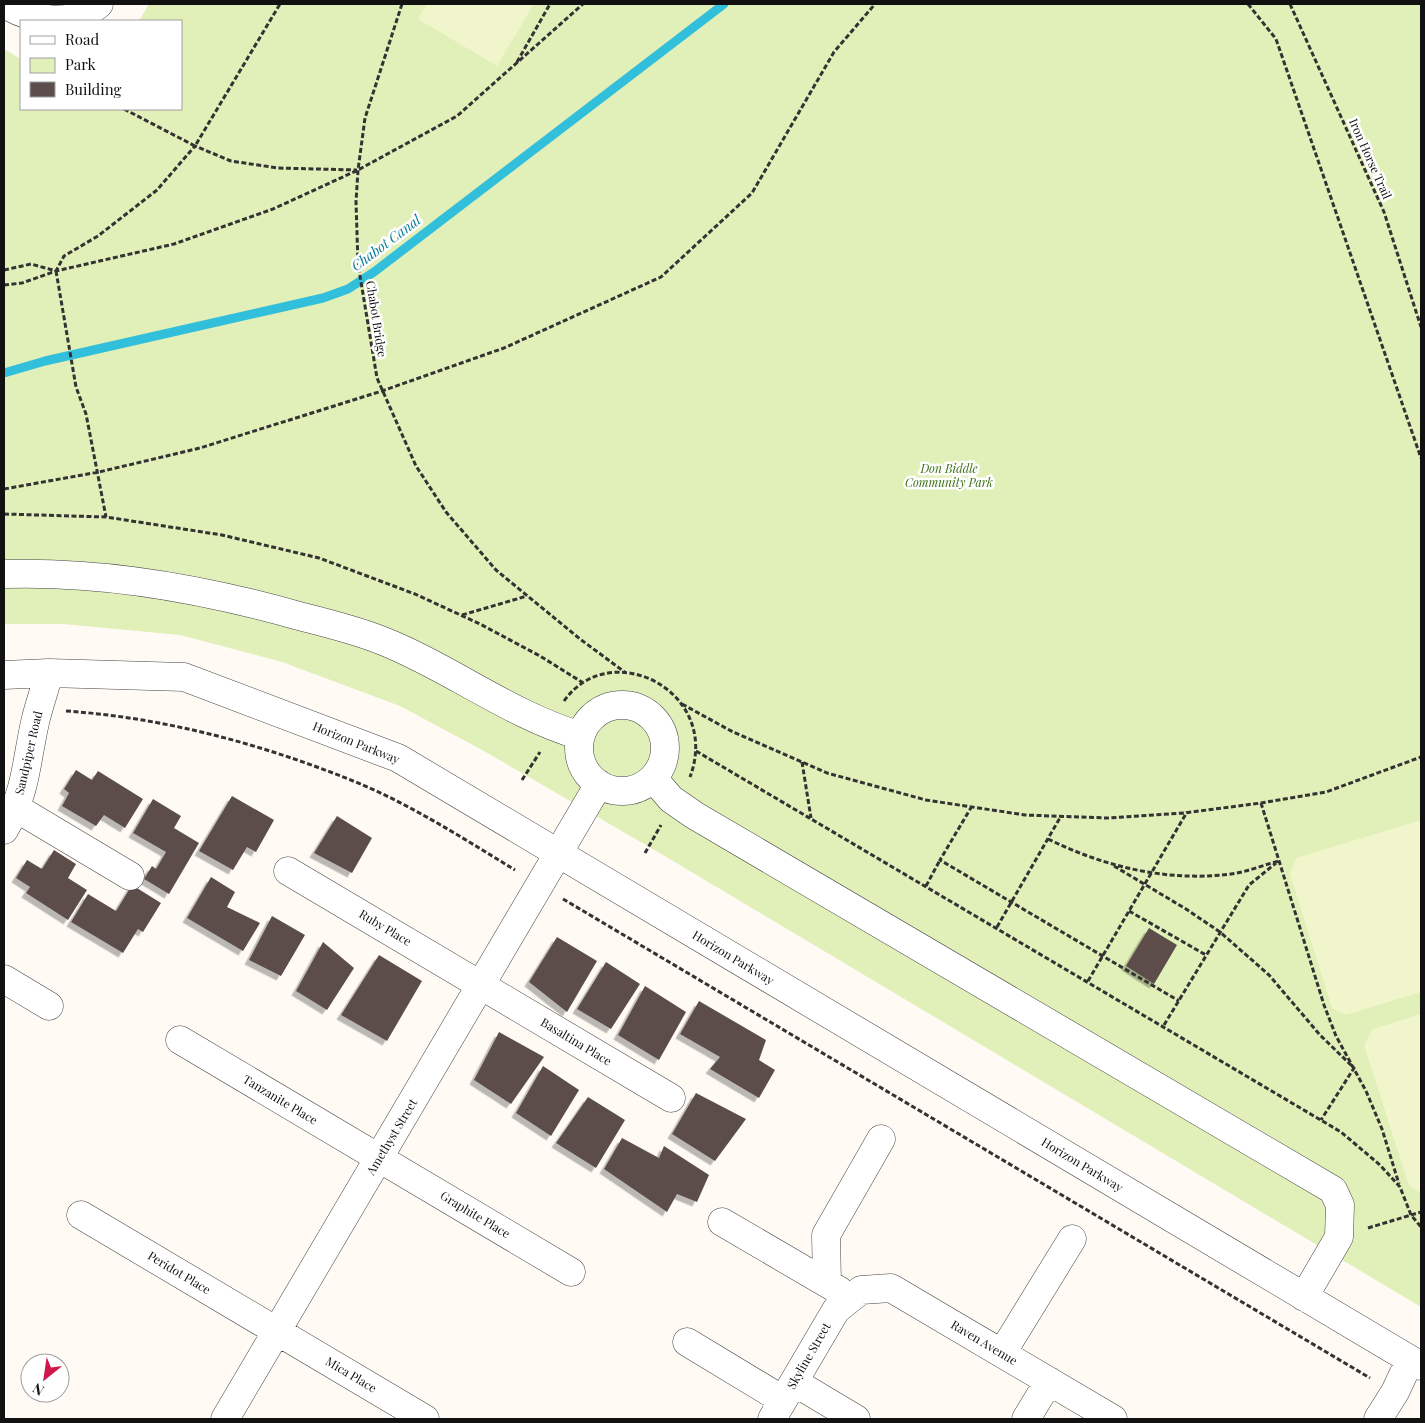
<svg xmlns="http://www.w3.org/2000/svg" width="1425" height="1423" viewBox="0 0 1425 1423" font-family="'Playfair Display',serif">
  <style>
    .green { fill: #e1efb8 }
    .pitch { fill: #f0f5cb }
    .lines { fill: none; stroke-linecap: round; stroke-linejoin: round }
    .stream { stroke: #32bfdb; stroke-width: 9 }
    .building { fill: #5b4e4c; filter: url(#shadow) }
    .minor-casing { stroke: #444; stroke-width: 29 }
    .path { stroke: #333; stroke-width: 3; stroke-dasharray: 5 2.5; stroke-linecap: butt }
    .minor { stroke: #fff; stroke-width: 28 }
    .labels { text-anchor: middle; stroke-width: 5; stroke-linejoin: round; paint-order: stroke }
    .street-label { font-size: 12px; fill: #111; stroke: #fff }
    .park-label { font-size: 12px; font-style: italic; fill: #3f7118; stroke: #fff }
    .water-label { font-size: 14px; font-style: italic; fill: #0b7d9a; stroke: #fff }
  </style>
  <defs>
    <filter id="shadow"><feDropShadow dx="-4.5" dy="4.5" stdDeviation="0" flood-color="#0004"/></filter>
  </defs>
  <rect width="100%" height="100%" fill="#fffaf4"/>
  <path class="green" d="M 149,4 L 1421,4 L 1421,1307 L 658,852 L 484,751 L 400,706 L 282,662 L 180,635 L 63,624 L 4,624 L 4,49 L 21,59 L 21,109 L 181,109 L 181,21 L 139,21 Z"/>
  <path class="pitch" d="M 427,4 L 534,4 L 497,66 L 418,19 Z
    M 1421,820 L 1421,992 L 1346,1015 L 1332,1008 L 1290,874 L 1296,858 Z
    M 1421,1014 L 1421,1193 L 1409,1186 L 1364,1045 L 1373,1029 Z"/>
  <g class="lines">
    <path class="stream" d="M 4,373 L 45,361 L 323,298 L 348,289 L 374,272 L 724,4"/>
  </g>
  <path class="building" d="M 76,770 L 92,780 L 98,771 L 143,799 L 125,828 L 104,815 L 96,826 L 62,806 L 69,793 L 64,789 Z
    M 232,796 L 274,820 L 256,852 L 247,847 L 233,870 L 199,851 Z
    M 153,799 L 181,816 L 174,828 L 199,843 L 169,894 L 144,879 L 152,866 L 156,869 L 166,852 L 133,833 Z
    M 337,816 L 372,838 L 352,873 L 314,853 Z
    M 54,850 L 76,864 L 68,878 L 87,890 L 68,920 L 26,893 L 30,887 L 16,878 L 27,860 L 42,869 Z
    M 211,877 L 235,892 L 227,907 L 260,923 L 243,951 L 187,918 Z
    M 132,885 L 161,903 L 143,932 L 138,929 L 123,953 L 71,922 L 88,894 L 116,911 Z
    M 272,916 L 305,935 L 281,976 L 249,960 Z
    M 1149,928 L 1177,945 L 1154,984 L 1126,966 Z
    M 557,937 L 597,961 L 567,1012 L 529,982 Z
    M 323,942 L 354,968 L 327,1010 L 296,991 Z
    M 379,955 L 422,981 L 387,1041 L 341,1015 Z
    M 606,962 L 640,984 L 611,1029 L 577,1009 Z
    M 645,986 L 686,1012 L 659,1060 L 618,1035 Z
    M 699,1001 L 766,1040 L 759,1060 L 775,1070 L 759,1098 L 710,1069 L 720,1057 L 680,1034 Z
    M 499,1032 L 544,1057 L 511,1104 L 474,1080 Z
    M 543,1066 L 579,1090 L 551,1136 L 516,1113 Z
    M 696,1093 L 746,1119 L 715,1161 L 672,1134 Z
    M 588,1097 L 625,1120 L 596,1168 L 556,1143 Z
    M 622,1138 L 659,1158 L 664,1146 L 709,1175 L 697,1202 L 677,1194 L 667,1212 L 604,1169 Z"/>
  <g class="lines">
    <defs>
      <path id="minor" d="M 4,4 C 33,21 72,28 99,4
        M 4,574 C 103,571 204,589 299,616 C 327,623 356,630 383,641 C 451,668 510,715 581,736
        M 4,675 L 49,673 L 184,677 L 398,758 L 1421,1366
        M579 748a43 43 0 1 1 86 0a43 43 0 1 1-86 0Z
        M 653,778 L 671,799 L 694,815 L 1333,1190 L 1340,1205 L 1339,1237 L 1304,1297
        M 16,808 L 130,876
        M 4,830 C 27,792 26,760 36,718 C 40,703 45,688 49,673
        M 288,871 L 671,1098
        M 4,979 L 49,1006
        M 180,1040 L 571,1272
        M 81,1215 L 425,1419
        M 722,1222 L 840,1291
        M 827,1283 L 826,1235 L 881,1139
        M 687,1342 L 783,1400
        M 1002,1353 L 1072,1239
        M 794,1382 L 856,1419
        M 225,1419 L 599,784
        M 772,1419 L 836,1310 L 861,1290 L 891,1288 L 1113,1419
        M 1026,1419 L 1049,1381
        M 1378,1419 L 1395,1392 L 1410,1360"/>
    </defs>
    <use href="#minor" class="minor-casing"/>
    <path class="path" d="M 402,4 L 365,118 L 358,170 L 356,202 L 358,264 L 377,378 L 416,466 L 446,512 L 496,570 L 580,639 L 626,673
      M 1248,4 L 1276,39 L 1421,458
      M 1290,4 L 1384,212 L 1421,327
      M 517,62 L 550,4
      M 124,109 L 195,146 L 280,4
      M 4,270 L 31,264 L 56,271 L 64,256 L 98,236 L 157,190 L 195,146 L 231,161 L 278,168 L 357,170
      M 56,271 L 76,387 L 86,414 L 106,517
      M 4,285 L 22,283 L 56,271 L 174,244 L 273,209 L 358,170 L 457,116 L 583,4
      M 4,489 L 99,472 L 200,448 L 382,391 L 504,348 L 661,277 L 752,193 L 834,52 L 875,4
      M 4,514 L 106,517 L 222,535 L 319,558 L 415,594 L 480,624 L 540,656 L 585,684
      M 462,615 L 527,596
      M 564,701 C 611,635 722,692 690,777
      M 682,704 L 733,732 L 827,773 L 926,800 L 1025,815 L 1107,818 L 1184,813 L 1261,803 L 1326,792 L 1421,757
      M 66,711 C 168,718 269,746 363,785 C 416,808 466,840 515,870
      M 696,751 L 1341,1132 L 1380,1165 L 1400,1187 L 1411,1215 L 1421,1227
      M 802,762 L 811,818
      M 522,780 L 540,752
      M 1261,803 L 1324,1005 L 1336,1036 L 1366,1091 L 1382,1129 L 1399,1184
      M 972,806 L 940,860 L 1179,1001
      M 1048,839 C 1105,867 1167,882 1231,874 C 1247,872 1263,865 1279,861
      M 645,853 L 661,825
      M 1114,866 L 1186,909 L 1220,932 L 1269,975 L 1320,1035 L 1354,1068 L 1321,1120
      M 926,886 L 940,860
      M 563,899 L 1370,1378
      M 1129,911 L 1206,955
      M 997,927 L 1061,816
      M 1088,981 L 1187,812
      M 1164,1025 L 1249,885 L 1276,863
      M 1368,1228 L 1421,1212"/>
    <use href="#minor" class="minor"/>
  </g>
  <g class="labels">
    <g class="street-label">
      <text transform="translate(1370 159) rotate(66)" y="4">Iron Horse Trail</text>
      <text transform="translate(376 319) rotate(81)" y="4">Chabot Bridge</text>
      <text transform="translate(356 743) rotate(22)" y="4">Horizon Parkway</text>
      <text transform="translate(29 753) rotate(-77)" y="4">Sandpiper Road</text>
      <text transform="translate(385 928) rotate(31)" y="4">Ruby Place</text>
      <text transform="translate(733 958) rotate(31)" y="4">Horizon Parkway</text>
      <text transform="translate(576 1042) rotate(31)" y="4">Basaltina Place</text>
      <text transform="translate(280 1100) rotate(31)" y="4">Tanzanite Place</text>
      <text transform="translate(392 1137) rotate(-59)" y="4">Amethyst Street</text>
      <text transform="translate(1082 1165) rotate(31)" y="4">Horizon Parkway</text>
      <text transform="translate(475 1215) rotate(31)" y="4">Graphite Place</text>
      <text transform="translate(179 1273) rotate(31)" y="4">Peridot Place</text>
      <text transform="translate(984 1343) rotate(31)" y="4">Raven Avenue</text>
      <text transform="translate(809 1356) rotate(-60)" y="4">Skyline Street</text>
      <text transform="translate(351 1375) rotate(31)" y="4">Mica Place</text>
    </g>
    <g class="park-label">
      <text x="949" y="473">Don Biddle<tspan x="949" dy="14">Community Park</tspan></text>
    </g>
    <g class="water-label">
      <text transform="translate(386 243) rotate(-37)" y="5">Chabot Canal</text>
    </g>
  </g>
  <rect width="1425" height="1423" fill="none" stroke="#111111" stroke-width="10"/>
  <rect x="20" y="20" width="162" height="90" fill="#ffffff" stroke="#a0a0a0"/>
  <rect x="30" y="36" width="25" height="8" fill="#ffffff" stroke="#a0a0a0"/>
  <text x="65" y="45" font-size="15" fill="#111111">Road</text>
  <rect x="30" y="58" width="25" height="15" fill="#e1efb8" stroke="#a0a0a0"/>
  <text x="65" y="70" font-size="15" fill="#111111">Park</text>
  <rect x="30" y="82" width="25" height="15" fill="#5b4e4c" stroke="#a0a0a0"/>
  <text x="65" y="95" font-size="15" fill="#111111">Building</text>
  <g transform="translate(45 1378) rotate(210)"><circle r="24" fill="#ffffff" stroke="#a0a0a0"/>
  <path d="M0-4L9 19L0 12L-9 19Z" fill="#d1184c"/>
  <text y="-8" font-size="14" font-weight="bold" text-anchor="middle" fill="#111111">N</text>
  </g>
</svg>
